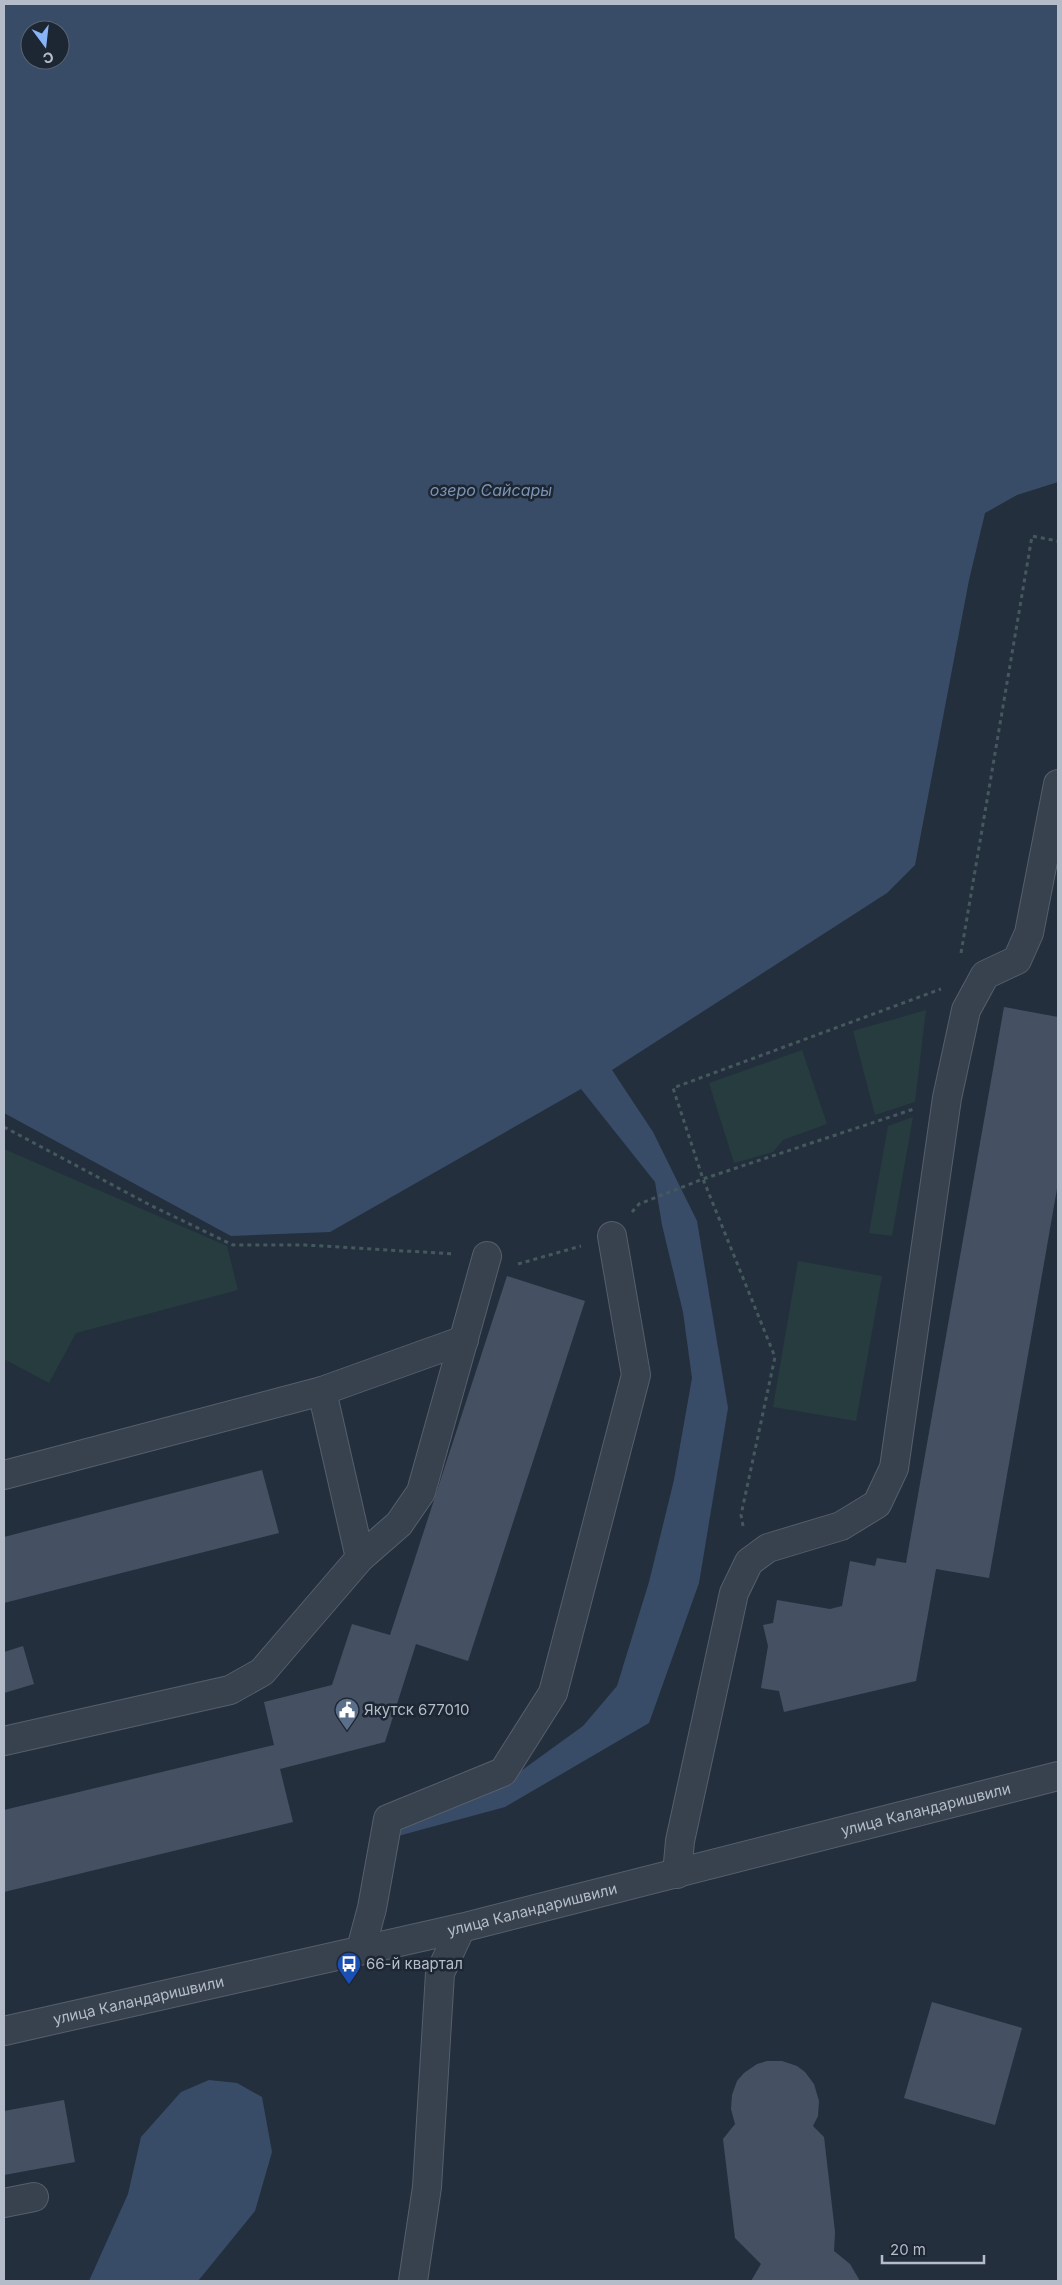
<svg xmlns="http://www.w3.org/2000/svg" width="1062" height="2285" viewBox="0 0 1062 2285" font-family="Inter,sans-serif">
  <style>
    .green { fill: #263c3f }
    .water { fill: #394c67; fill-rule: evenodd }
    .building { fill: #455162 }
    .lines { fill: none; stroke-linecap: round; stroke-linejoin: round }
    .minor-casing { stroke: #565f6c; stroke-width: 30 }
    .path { stroke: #44595c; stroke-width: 3; stroke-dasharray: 4 4; stroke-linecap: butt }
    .minor { stroke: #38414e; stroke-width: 28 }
    .labels { text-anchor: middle; stroke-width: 5; stroke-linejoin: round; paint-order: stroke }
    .poi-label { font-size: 15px; fill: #b4bcc9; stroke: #1d2633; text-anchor: start }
    .street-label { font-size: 15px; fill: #b4bcc9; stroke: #1d2633 }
    .water-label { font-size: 16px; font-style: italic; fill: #7c92b1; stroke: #1d2633 }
  </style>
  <rect width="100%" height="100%" fill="#242f3e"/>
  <path class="green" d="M 926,1010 L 915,1102 L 875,1115 L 853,1031 Z
    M 802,1050 L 827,1124 L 783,1140 L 773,1152 L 734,1163 L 709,1083 Z
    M 913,1117 L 892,1236 L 869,1233 L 888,1126 Z
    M 4,1149 L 227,1246 L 238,1290 L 76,1333 L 49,1383 L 4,1359 Z
    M 798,1261 L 882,1276 L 856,1421 L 773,1407 Z"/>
  <path class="water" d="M 4,4 L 1058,4 L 1058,482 L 1017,495 L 985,513 L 969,580 L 915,865 L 887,893 L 612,1070 L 653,1132 L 697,1221 L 728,1408 L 699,1583 L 649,1723 L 505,1807 L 387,1839 L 396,1821 L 514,1776 L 583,1726 L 617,1686 L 649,1582 L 674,1480 L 692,1378 L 683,1312 L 662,1225 L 655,1182 L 581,1089 L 330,1232 L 231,1236 L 4,1113 ZM 30,30 L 60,30 L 60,60 L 30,60 Z
    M 209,2080 L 237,2083 L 262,2097 L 272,2152 L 255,2211 L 198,2281 L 89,2281 L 128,2194 L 141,2137 L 181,2092 Z"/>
  <path class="building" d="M 1004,1007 L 1058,1017 L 1058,1183 L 989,1578 L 936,1569 L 916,1681 L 784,1712 L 779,1691 L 761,1688 L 768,1646 L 763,1625 L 773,1623 L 777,1600 L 830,1609 L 842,1606 L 850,1561 L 875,1566 L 877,1558 L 906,1563 Z
    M 507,1276 L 585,1301 L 468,1661 L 416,1644 L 385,1742 L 280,1769 L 293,1822 L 4,1892 L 4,1810 L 274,1745 L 264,1702 L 332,1685 L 352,1624 L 390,1635 Z
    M 262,1470 L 279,1533 L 4,1603 L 4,1537 Z
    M 23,1646 L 34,1684 L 4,1693 L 4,1652 Z
    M 932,2002 L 1022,2028 L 995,2125 L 904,2098 Z
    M 767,2061 L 782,2061 L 797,2066 L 805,2072 L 814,2084 L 819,2101 L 818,2116 L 813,2126 L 824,2137 L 835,2232 L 834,2251 L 850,2264 L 860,2281 L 751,2281 L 761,2264 L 735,2238 L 723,2139 L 735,2124 L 731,2109 L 732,2095 L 737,2081 L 744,2073 L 757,2064 Z
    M 64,2100 L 75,2162 L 4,2175 L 4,2111 Z"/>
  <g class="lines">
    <defs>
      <g id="minor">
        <path d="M 322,1391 L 464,1340"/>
        <path d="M 4,1475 L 322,1391 L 360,1558 L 262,1672 L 230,1690 L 4,1741"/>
        <path d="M 360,1558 L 399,1524 L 421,1492 L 487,1256"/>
        <path d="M 677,1874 L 680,1841 L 734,1593 L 749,1562 L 768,1548 L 841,1526 L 877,1504 L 894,1468 L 947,1098 L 966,1010 L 985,975 L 1017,960 L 1029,933 L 1058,784"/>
        <path d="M 361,1949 L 372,1908 L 388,1819 L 503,1772 L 553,1693 L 636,1375 L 612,1236"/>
        <path id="s1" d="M 4,2031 L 461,1928 L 1058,1776"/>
        <path d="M 4,2203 L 34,2197"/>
        <path d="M 413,2281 L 427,2187 L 440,1973 L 461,1928"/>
      </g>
    </defs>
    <use href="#minor" class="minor-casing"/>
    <path class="path" d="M 961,953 L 1032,536 L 1058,541
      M 4,1127 L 150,1205 L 233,1245 L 305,1245 L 455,1254
      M 632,1212 L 639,1204 L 703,1179 L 914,1109
      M 518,1264 L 581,1246
      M 743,1526 L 741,1515 L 775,1357 L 703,1179 L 673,1088 L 941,989"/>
    <use href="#minor" class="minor"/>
  </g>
  <defs>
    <symbol id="civic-pin" viewBox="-11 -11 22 30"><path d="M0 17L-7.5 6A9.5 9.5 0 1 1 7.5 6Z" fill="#5c6f8a" stroke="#1d2633"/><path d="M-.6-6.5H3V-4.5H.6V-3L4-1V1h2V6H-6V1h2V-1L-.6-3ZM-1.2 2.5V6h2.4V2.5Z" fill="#fff"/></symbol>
    <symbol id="bus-pin" viewBox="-11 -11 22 30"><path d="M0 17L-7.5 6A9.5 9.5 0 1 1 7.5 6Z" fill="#1a4fb4" stroke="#1d2633"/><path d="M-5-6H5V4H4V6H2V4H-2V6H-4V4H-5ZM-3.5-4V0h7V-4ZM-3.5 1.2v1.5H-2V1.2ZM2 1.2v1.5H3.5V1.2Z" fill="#fff"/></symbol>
  </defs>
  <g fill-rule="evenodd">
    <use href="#civic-pin" x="333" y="1696" width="28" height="38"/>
    <use href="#bus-pin" x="335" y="1950" width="28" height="38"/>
  </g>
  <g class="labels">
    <g class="poi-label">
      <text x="364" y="1715">Якутск 677010</text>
      <text x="366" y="1969">66-й квартал</text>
    </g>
    <g class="street-label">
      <text dy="5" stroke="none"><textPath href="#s1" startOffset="948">улица Каландаришвили</textPath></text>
      <text dy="5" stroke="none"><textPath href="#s1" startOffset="542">улица Каландаришвили</textPath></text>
      <text dy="5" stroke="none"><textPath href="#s1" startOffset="138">улица Каландаришвили</textPath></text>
    </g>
    <g class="water-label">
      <text x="491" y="496">озеро Сайсары</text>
    </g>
  </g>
  <rect width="1062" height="2285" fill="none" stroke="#b4bcc9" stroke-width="10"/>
  <g transform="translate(45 45) rotate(165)"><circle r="24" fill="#1d2633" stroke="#59626f"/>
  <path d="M0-4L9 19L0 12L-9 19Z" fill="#8ab4f8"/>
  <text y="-8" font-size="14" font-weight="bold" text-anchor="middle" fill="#b4bcc9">С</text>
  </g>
  <path d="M882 2255v8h102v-8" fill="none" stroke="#b4bcc9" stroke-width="2.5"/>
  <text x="890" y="2255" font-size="15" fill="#b4bcc9" stroke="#1d2633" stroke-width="4" paint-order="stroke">20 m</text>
</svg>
